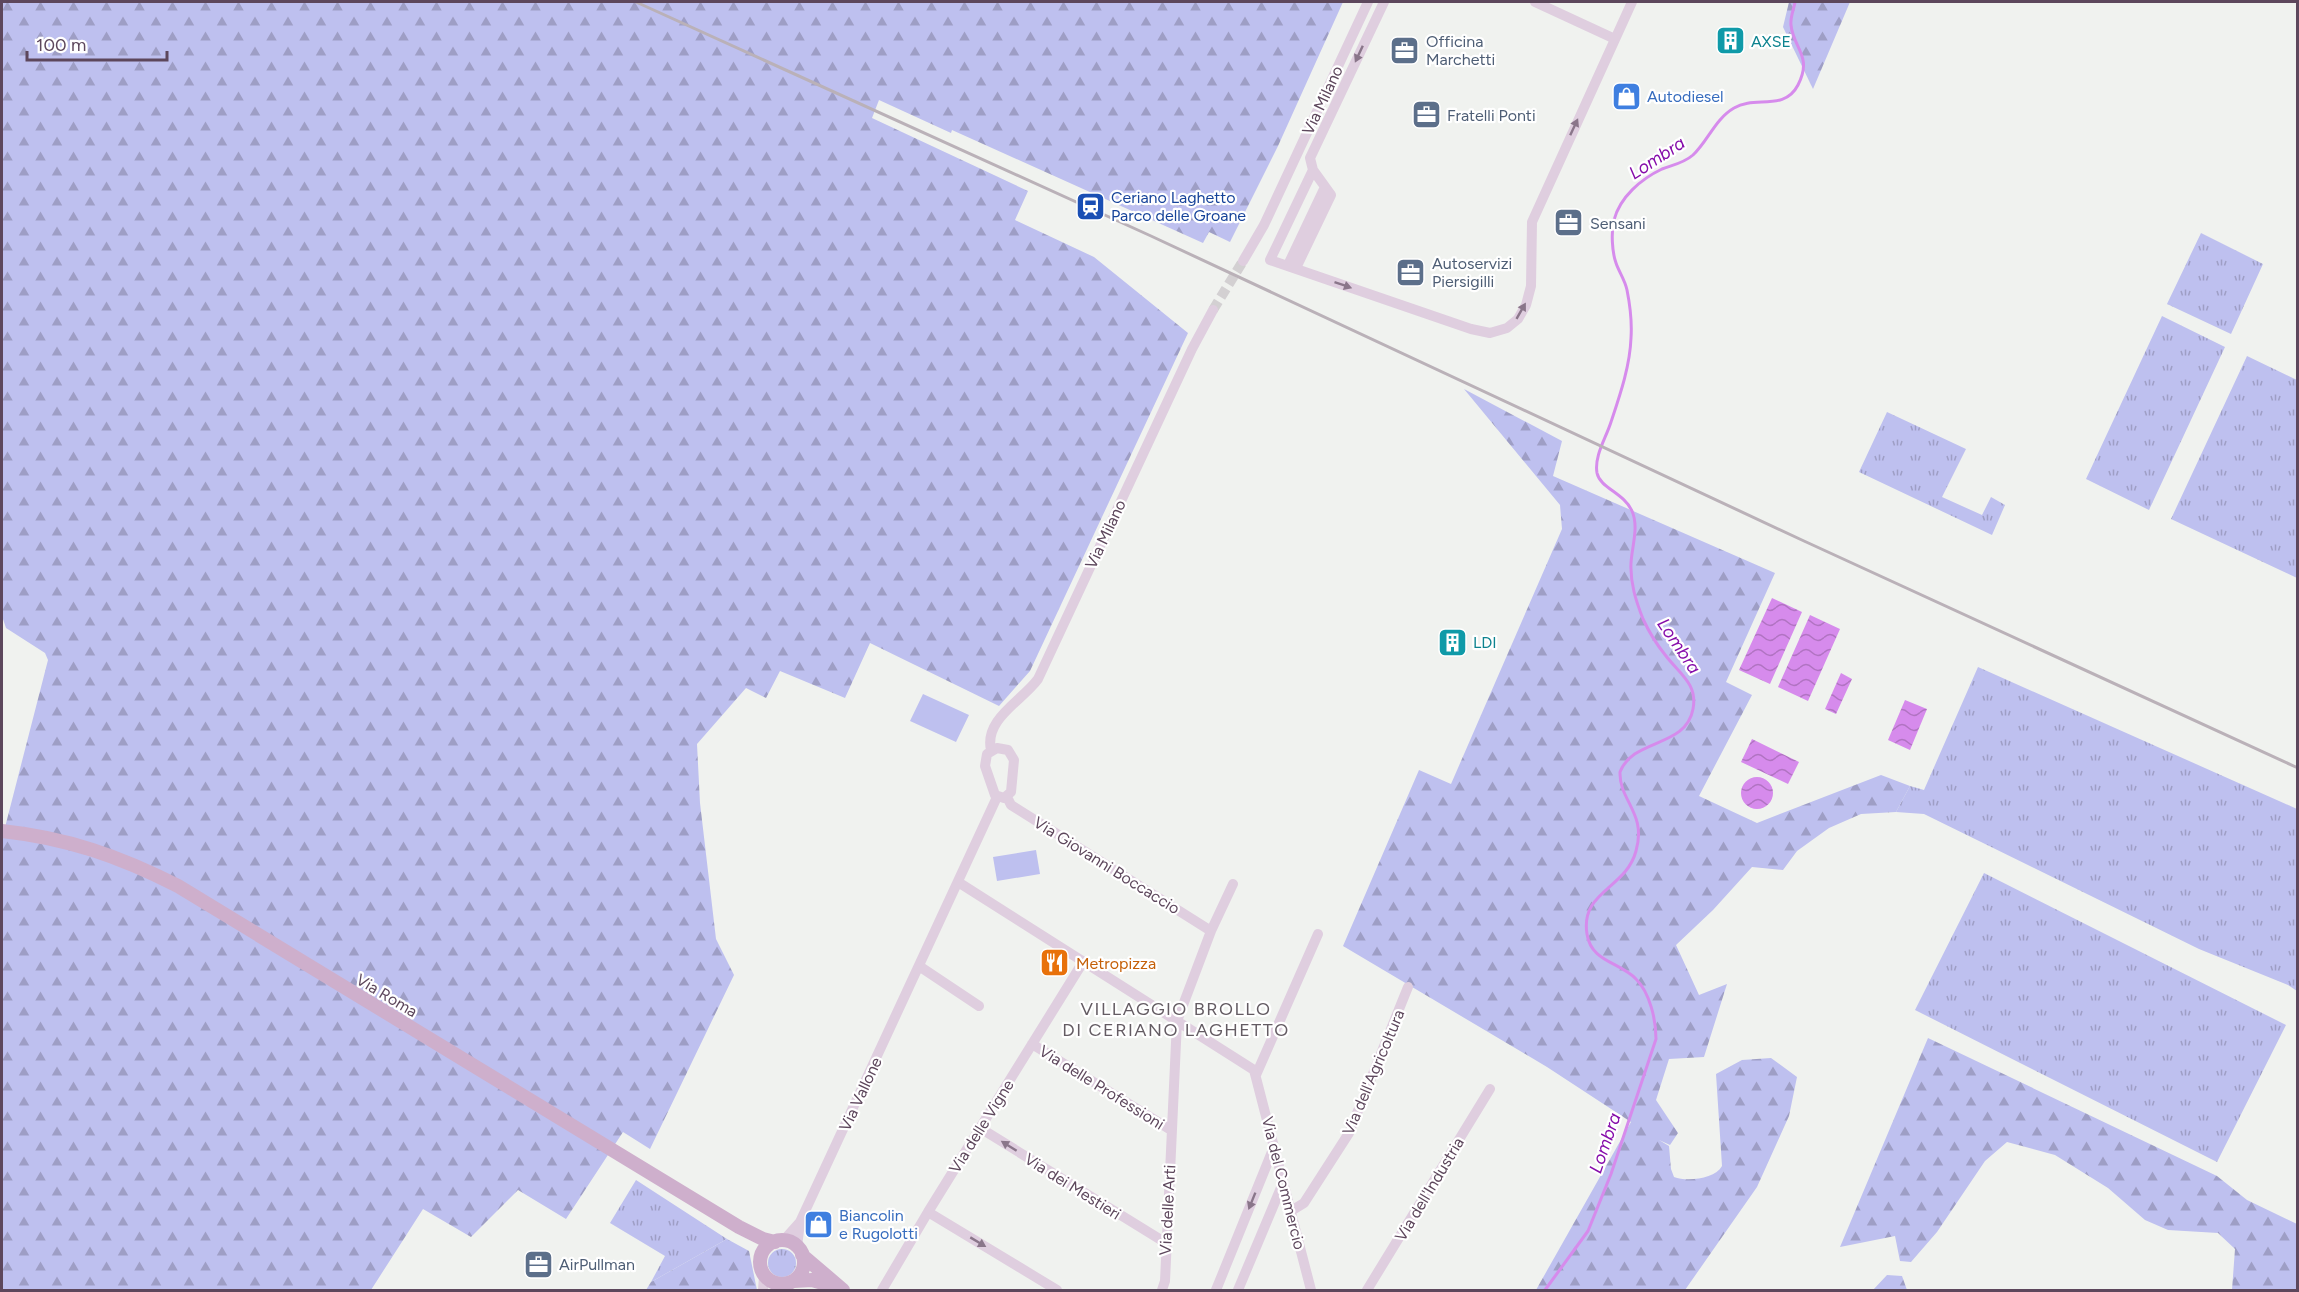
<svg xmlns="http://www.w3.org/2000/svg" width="2299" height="1292" viewBox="0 0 2299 1292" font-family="Figtree,sans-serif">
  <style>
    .grass { fill: url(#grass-tufts) }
    .forest { fill: url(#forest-firs) }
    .garden { fill: #bec0ef }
    .water { fill: url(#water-waves) }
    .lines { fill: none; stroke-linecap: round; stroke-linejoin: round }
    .stream { stroke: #d68bec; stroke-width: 3 }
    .minor-tunnel { stroke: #d3d0d2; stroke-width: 10; stroke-dasharray: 10 5; stroke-linecap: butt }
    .minor { stroke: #dfcedf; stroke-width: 10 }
    .major { stroke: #ceafcc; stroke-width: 14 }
    .rail { stroke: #bab1b8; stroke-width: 3 }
    .oneway { fill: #8a768a }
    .labels { text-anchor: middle; stroke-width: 4.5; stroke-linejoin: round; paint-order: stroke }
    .service-label { font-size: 16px; fill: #4e5e75; stroke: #fff; text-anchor: start }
    .culture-label { font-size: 16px; fill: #0d838f; stroke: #fff; text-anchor: start }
    .shop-label { font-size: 16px; fill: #366cbe; stroke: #fff; text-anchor: start }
    .street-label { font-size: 16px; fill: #5d475c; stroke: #fff }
    .transit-label { font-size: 16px; fill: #164399; stroke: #fff; text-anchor: start }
    .food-label { font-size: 16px; fill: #c56008; stroke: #fff; text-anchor: start }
    .water-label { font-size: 18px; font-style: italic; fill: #860daa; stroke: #fff }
    .neighbourhood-label { font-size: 18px; letter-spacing: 1.5px; fill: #645c63; stroke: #fff }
  </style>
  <defs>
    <pattern id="grass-tufts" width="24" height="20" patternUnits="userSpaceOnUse" patternTransform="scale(1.5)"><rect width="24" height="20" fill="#bec0ef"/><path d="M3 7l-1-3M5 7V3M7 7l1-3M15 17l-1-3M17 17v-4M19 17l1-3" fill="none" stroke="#9e9ec5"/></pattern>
    <pattern id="forest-firs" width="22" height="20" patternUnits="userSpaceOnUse" patternTransform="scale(1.5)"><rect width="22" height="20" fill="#bec0ef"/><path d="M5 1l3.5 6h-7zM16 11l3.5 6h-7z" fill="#9e9ec5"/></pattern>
    <pattern id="water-waves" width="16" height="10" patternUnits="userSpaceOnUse" patternTransform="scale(1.5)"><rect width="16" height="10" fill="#d68bec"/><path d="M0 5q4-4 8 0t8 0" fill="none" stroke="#b173c2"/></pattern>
  </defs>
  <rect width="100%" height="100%" fill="#f0f2ef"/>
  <path class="grass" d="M 2201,233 L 2263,264 L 2231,334 L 2167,304 Z
    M 2162,316 L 2225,347 L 2149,510 L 2086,479 Z
    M 2247,356 L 2297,380 L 2297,578 L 2171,519 Z
    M 1887,412 L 1966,449 L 1942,497 L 1982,515 L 1991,497 L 2005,505 L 1992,535 L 1859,472 Z
    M 1978,667 L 2297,809 L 2297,991 L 2288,985 L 2199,949 L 1924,814 L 1896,812 L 1910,786 L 1924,790 Z
    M 1984,873 L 2286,1025 L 2217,1162 L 1915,1010 Z
    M 636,1180 L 727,1239 L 651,1282 L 665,1256 L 610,1223 Z
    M768 1263a14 14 0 1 1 28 0a14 14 0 1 1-28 0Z"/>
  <path class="forest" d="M 2,2 L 1343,2 L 1278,146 L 1230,242 L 1209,232 L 1203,243 L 952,130 L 951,133 L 879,100 L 872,118 L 1028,191 L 1015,220 L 1094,257 L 1188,333 L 1030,671 L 999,706 L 870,643 L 845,698 L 780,671 L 766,698 L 746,688 L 697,744 L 700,803 L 716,939 L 734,975 L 650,1149 L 623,1132 L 566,1219 L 518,1190 L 471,1237 L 423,1209 L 371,1290 L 2,1290 L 2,839 L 48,660 L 45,653 L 6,628 L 2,616 Z
    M 1789,2 L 1850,2 L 1813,89 L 1783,27 Z
    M 1464,389 L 1562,441 L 1553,476 L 1775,573 L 1726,682 L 1752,695 L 1699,796 L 1757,823 L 1881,775 L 1910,786 L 1896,812 L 1861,814 L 1829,828 L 1797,851 L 1783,870 L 1752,867 L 1713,910 L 1676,945 L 1699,995 L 1727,984 L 1704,1057 L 1669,1059 L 1656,1100 L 1678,1133 L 1670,1145 L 1659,1140 L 1669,1146 L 1671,1169 L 1674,1177 C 1687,1182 1715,1179 1722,1166 L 1716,1074 L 1742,1060 L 1771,1058 L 1797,1077 L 1789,1116 L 1757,1187 L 1685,1290 L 1536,1290 L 1631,1122 L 1547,1067 L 1343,946 L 1419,770 L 1451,784 L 1562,529 L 1560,505 Z
    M 1928,1038 L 2217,1176 L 2247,1200 L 2297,1224 L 2297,1290 L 2232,1290 L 2235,1249 L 2218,1233 L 2168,1230 L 2145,1220 L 2108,1188 L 2055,1155 L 2007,1142 L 1985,1161 L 1937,1232 L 1911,1262 L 1900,1261 L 1895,1236 L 1840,1247 Z
    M 727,1239 L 749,1251 L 757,1290 L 646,1290 L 651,1282 Z
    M 1887,1275 L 1902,1276 L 1907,1290 L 1873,1290 Z"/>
  <path class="garden" d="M 923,694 L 969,715 L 956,742 L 910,721 Z
    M 1036,850 L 1040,874 L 997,881 L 993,857 Z"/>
  <path class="water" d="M 1772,598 L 1802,612 L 1770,684 L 1739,670 Z
    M 1810,615 L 1840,629 L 1808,701 L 1778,687 Z
    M 1841,673 L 1852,679 L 1836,714 L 1825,709 Z
    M 1905,700 L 1927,709 L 1910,750 L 1888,740 Z
    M 1752,739 L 1799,762 L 1788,784 L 1741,762 Z
    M1741 793a16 16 0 1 1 32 0a16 16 0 1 1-32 0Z"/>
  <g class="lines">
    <path class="stream" d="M 1545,1290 L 1588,1231 L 1611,1174 L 1656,1039 C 1656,1020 1650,993 1636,979 C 1620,962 1591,962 1587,934 C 1580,891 1626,889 1636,851 C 1647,813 1619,801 1620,772 C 1633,738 1686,748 1693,709 C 1698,684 1679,673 1666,656 C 1657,645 1649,632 1643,619 C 1636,601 1630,583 1631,563 C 1632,546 1639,527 1632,511 C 1624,493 1600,488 1597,473 C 1594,456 1606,438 1611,422 C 1620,395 1630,366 1631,338 C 1632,323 1630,305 1627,290 C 1625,280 1619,272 1616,263 C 1612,252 1611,232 1614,220 C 1620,197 1641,179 1662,169 C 1673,165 1684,163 1693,155 C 1708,141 1715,119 1734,108 C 1755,95 1784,112 1798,85 C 1813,56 1793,48 1791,25 C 1790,17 1794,9 1795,2"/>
    <path class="minor-tunnel" d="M 1213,310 L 1243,261"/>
    <path class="minor" d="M 1535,2 L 1615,39
      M 1313,170 L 1270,260 L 1471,329 L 1490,333 L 1507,328 L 1518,319 L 1526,305 L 1531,286 L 1532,222 L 1632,2
      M 1243,261 L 1264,225 L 1368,2
      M 1288,265 L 1325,187
      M 1296,268 L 1331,195 L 1313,170 L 1310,158 L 1384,2
      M 997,748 L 1008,750 L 1014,760 L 1011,792 L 1004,798 L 995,795 L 985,766 L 987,754 Z
      M 991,750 C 984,719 1022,701 1038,679 L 1192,349 L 1213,310
      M 1007,797 L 1011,805 L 1211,931
      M 958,882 L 1254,1070 L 1311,1290
      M 919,966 L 979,1006
      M 1032,1044 L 1171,1130
      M 1256,1075 L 1318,934
      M 980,1128 L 1166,1243
      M 1291,1211 L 1304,1203 L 1349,1133 L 1408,987
      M 928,1212 L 1057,1290
      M 783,1241 L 800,1222
      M 797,1247 L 800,1222 L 997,797
      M 763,1290 L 764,1276
      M 776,1290 L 782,1284
      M 882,1290 L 928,1212 L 1083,962
      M 1162,1290 L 1165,1281 L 1177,1021 L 1211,931 L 1233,884
      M 1216,1290 L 1274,1147
      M 1238,1290 L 1283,1183
      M 1367,1290 L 1490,1089"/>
    <path class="major" d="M 2,831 C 67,838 119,856 178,886 L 739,1227 L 763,1239 L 775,1242
      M760 1262a22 22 0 1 1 44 0a22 22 0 1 1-44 0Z
      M 802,1255 L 843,1290
      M 794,1281 L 812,1280 L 833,1286"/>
    <path class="rail" d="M 636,2 L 1151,236 L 1804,541 L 2298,768"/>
  </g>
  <defs><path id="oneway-solid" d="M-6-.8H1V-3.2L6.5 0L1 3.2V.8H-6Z" transform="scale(1.5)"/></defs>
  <g class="oneway">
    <use href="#oneway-solid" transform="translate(1359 54) rotate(115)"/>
    <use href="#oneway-solid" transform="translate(1574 127) rotate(-65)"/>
    <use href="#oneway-solid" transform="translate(1343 285) rotate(19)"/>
    <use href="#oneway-solid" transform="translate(1521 311) rotate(-60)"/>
    <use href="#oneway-solid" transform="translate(1009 1146) rotate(-148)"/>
    <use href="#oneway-solid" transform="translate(1252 1201) rotate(112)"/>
    <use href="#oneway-solid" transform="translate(978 1242) rotate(31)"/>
  </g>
  <defs>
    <symbol id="building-square" viewBox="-11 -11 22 22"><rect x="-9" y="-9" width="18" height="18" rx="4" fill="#0f9aa8" stroke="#fff"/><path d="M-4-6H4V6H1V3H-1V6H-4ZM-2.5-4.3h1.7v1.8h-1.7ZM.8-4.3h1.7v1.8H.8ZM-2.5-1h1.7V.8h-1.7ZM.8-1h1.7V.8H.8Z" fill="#fff"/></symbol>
    <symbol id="office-square" viewBox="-11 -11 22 22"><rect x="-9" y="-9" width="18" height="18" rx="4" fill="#5c6f8a" stroke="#fff"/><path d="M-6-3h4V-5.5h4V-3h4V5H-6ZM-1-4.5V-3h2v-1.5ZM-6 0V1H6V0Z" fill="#fff"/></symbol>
    <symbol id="shop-square" viewBox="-11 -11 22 22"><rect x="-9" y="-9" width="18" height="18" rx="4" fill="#3f7fe0" stroke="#fff"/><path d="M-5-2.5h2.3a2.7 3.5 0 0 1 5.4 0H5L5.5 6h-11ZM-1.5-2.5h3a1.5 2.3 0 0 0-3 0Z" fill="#fff"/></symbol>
    <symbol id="station-square" viewBox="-11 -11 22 22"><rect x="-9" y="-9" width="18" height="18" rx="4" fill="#1a4fb4" stroke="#fff"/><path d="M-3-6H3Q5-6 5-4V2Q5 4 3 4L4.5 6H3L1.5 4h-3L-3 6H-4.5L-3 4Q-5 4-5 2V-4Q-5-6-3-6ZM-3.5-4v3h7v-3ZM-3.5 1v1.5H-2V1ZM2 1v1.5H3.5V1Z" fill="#fff"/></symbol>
    <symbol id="restaurant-square" viewBox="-11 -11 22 22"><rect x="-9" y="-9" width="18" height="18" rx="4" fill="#e8710a" stroke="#fff"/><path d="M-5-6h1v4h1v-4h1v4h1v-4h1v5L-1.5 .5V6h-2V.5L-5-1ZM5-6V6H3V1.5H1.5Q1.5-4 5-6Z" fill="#fff"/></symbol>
  </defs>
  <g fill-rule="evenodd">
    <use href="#building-square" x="1714" y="24" width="33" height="33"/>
    <use href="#office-square" x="1388" y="34" width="33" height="33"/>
    <use href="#shop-square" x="1610" y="80" width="33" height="33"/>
    <use href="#office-square" x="1410" y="98" width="33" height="33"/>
    <use href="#station-square" x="1074" y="190" width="33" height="33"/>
    <use href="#office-square" x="1552" y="206" width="33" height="33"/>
    <use href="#office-square" x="1394" y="256" width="33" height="33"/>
    <use href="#building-square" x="1436" y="626" width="33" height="33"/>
    <use href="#restaurant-square" x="1038" y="946" width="33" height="33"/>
    <use href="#shop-square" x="802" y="1208" width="33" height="33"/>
    <use href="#office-square" x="522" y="1248" width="33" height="33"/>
  </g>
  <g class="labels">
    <g class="service-label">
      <text x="1426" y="47">Officina<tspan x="1426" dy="18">Marchetti</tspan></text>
      <text x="1447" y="121">Fratelli Ponti</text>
      <text x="1590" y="229">Sensani</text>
      <text x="1432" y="269">Autoservizi<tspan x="1432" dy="18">Piersigilli</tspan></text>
      <text x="559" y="1270">AirPullman</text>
    </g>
    <g class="culture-label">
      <text x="1751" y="47">AXSE</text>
      <text x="1473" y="648">LDI</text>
    </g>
    <g class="shop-label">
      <text x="1647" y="102">Autodiesel</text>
      <text x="839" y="1221">Biancolin<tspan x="839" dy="18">e Rugolotti</tspan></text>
    </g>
    <g class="street-label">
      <text transform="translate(1322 100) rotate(-65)" y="6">Via Milano</text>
      <text transform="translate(1105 534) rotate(-65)" y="6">Via Milano</text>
      <text transform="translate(1107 865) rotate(32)" y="6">Via Giovanni Boccaccio</text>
      <text transform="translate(387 995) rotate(31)" y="6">Via Roma</text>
      <text transform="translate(1373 1072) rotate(-67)" y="6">Via dell'Agricoltura</text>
      <text transform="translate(1102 1087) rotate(32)" y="6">Via delle Professioni</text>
      <text transform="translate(860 1094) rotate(-65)" y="6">Via Vallone</text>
      <text transform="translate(981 1126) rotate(-58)" y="6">Via delle Vigne</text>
      <text transform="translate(1284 1183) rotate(76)" y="6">Via del Commercio</text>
      <text transform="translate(1073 1186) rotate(32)" y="6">Via dei Mestieri</text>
      <text transform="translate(1429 1189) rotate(-59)" y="6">Via dell'Industria</text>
      <text transform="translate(1167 1210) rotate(-87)" y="6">Via delle Arti</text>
    </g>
    <g class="transit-label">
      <text x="1111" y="203">Ceriano Laghetto<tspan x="1111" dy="18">Parco delle Groane</tspan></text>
    </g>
    <g class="food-label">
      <text x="1076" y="969">Metropizza</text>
    </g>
    <g class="water-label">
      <text transform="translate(1657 158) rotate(-33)" y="6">Lombra</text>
      <text transform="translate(1679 646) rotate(56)" y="6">Lombra</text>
      <text transform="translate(1605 1143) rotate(-71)" y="6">Lombra</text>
    </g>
    <g class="neighbourhood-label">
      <text x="1176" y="1015">VILLAGGIO BROLLO<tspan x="1176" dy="21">DI CERIANO LAGHETTO</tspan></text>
    </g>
  </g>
  <rect width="2299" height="1292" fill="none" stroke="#5d475c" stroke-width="6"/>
  <path d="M27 51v9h140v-9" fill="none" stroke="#5d475c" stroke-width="3"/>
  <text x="36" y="51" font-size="18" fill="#5d475c" stroke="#ffffff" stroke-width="4.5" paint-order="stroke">100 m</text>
</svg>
